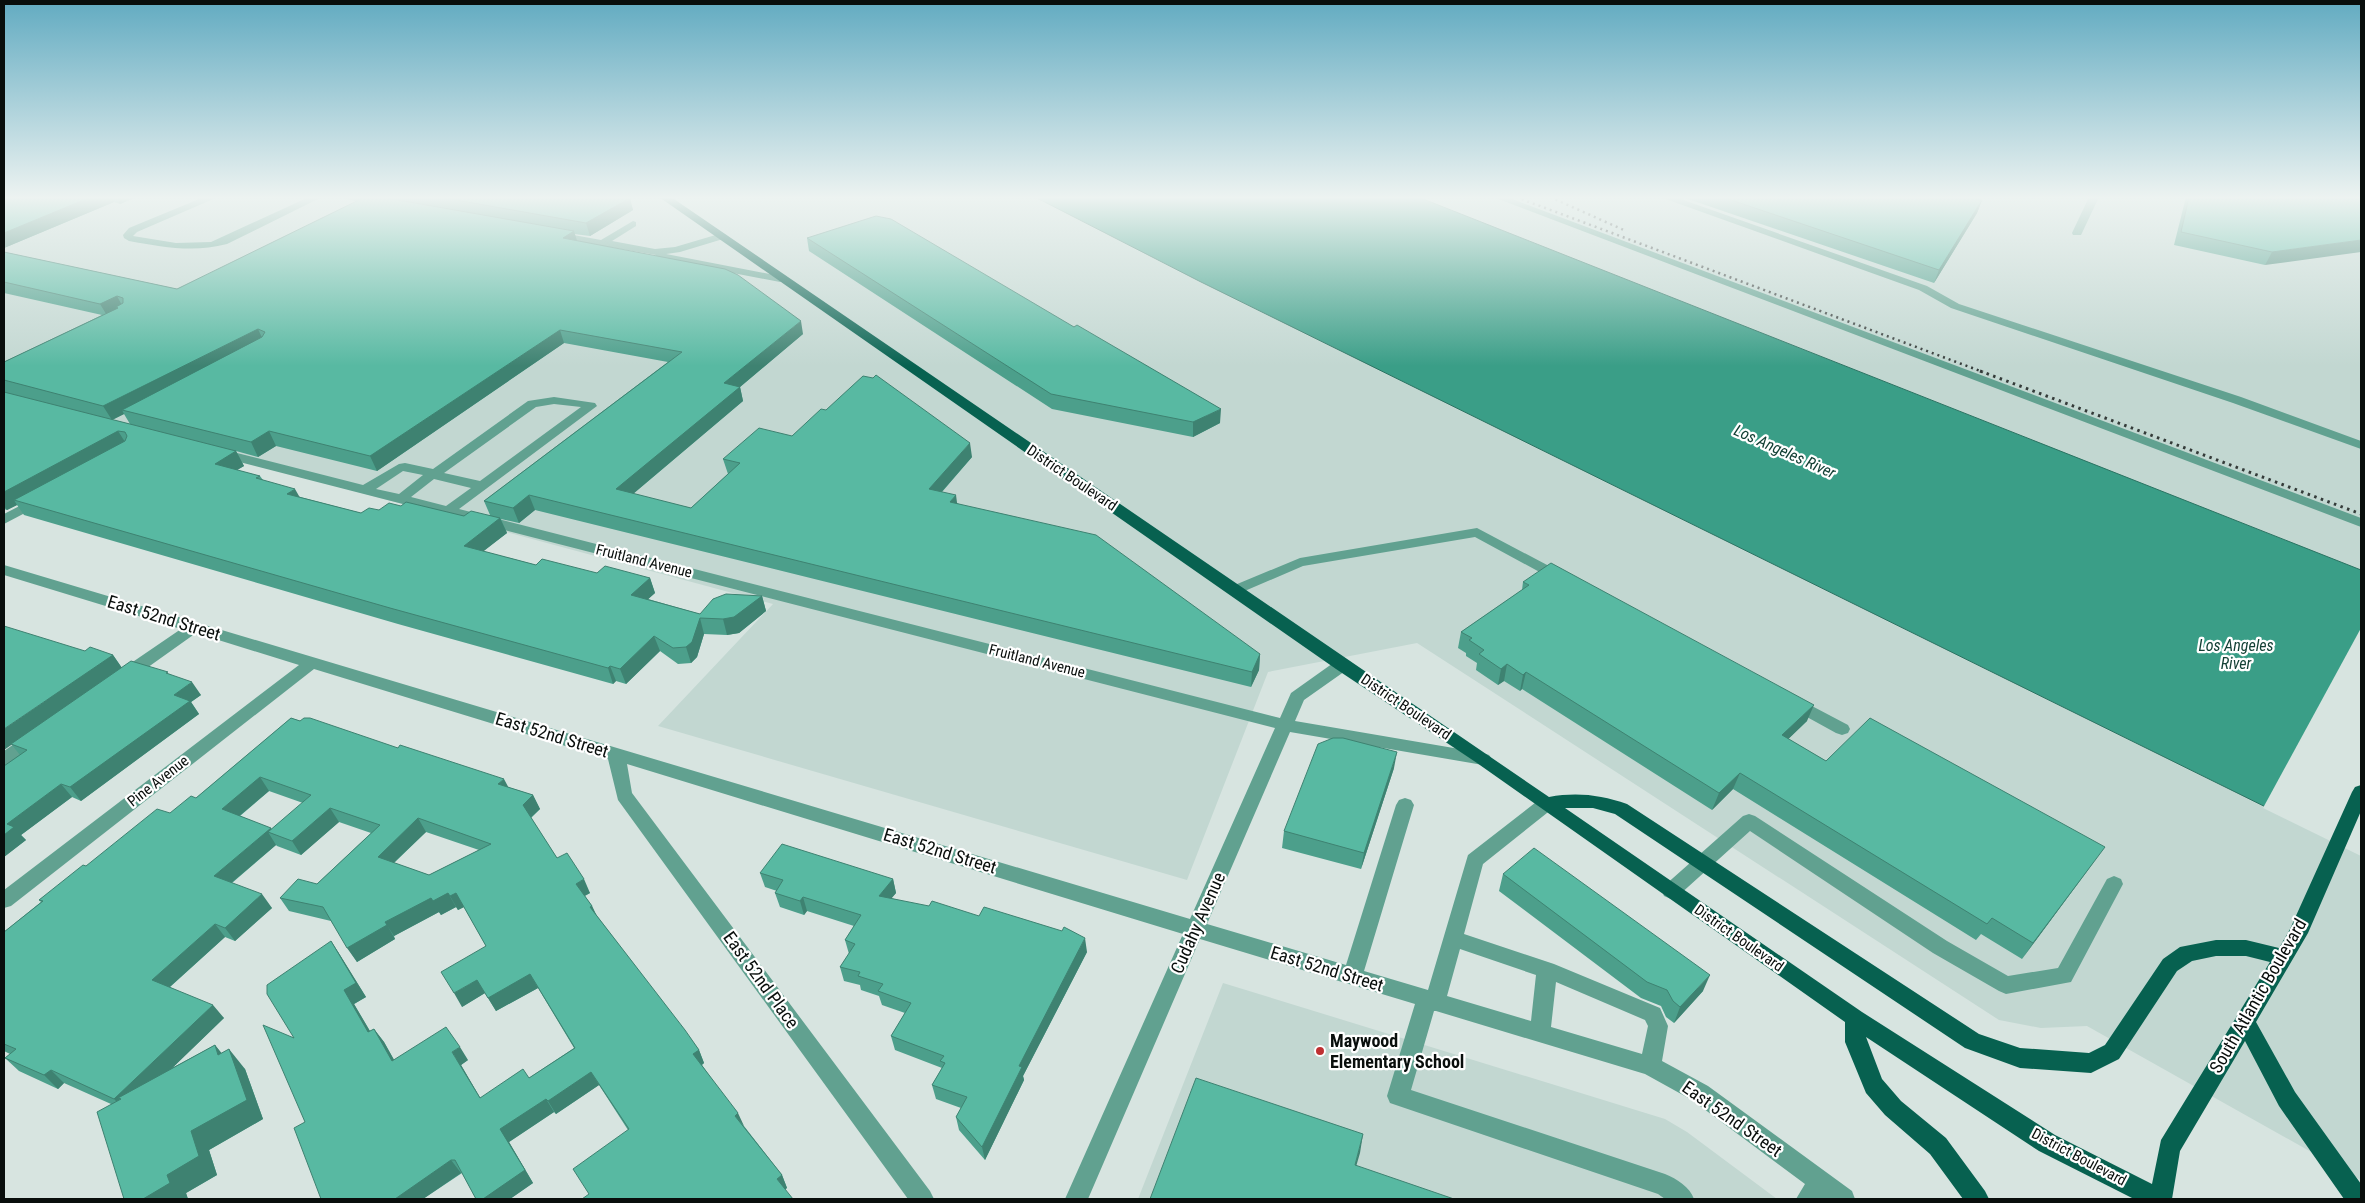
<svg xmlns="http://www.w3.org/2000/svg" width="2365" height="1203" viewBox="0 0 2365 1203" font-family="'Roboto Condensed',sans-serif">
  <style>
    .built { fill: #c2d7d1 }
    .water { fill: #3a9e87; stroke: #2b7362 }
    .pier { fill: #d7e4e0 }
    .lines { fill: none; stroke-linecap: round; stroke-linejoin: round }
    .minor { fill: #61a190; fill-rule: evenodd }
    .major { fill: #076150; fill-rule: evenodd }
    .rail-far1 { stroke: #343b39; stroke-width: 2.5; stroke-dasharray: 2 4; stroke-linecap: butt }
    .rail { stroke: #343b39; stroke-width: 3; stroke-dasharray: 2.5 4.5; stroke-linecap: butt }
    .wall { fill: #4c9f8b; fill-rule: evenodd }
    .shaded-wall { fill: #3e8271 }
    .building { fill: #58b9a2; stroke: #3e8271; fill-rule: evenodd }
    .poi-dot { fill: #bf3032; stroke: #fff; stroke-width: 2 }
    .labels { text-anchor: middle; stroke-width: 4.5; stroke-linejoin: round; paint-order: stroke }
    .street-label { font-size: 15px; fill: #090e0c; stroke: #fff }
    .water-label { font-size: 16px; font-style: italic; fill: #134035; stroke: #fff }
    .near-street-label { font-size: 18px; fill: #090e0c; stroke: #fff }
    .near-poi-label { font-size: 18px; font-weight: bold; fill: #090e0c; stroke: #fff; text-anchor: start }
  </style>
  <rect width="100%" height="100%" fill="#d7e4e0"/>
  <path class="built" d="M 4,197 L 2361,197 L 2361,1180 L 2087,1026 L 2041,1028 L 1999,1020 L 1417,643 L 1268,672 L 1187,880 L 658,726 L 773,604 L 258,465 L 4,400 Z
    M 1223,983 L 1665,1119 L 1687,1132 L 1777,1199 L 1138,1199 Z"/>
  <path class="water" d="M 1035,197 L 1418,197 L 2361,570 L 2361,854 L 1199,281 Z"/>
  <path class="pier" d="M 2361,628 L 2361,856 L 2263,808 Z"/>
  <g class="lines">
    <path class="minor" d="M 204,197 L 218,197 L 137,232 L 133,236 L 176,243 L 211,242 L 309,197 L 322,197 L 227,244 C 193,253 163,247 129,241 L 124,238 L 123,235 L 129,228 Z
      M 339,197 L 360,197 L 384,204 L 379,207 Z
      M 1493,197 L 1507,197 L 2361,518 L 2361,527 Z
      M 1660,197 L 1675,197 L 1927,286 L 1959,304 L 2241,397 L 2361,441 L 2361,449 L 2233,403 L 1951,308 L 1919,290 Z
      M 2089,197 L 2099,197 L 2082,233 L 2081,235 L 2073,235 L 2072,233 Z
      M 633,221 L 636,222 L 636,226 L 612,241 L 655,249 L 675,247 L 719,234 L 723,235 L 723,239 L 680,252 L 666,254 L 780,276 L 785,279 L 780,282 L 660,259 L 656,258 L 656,255 L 557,238 L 552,235 L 557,232 L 601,240 Z
      M 554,397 L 595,403 L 597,406 L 459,509 L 1280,718 L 1291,693 L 1336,661 L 1348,661 L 1350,665 L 1348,669 L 1304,700 L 1295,721 L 1483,753 L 1489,755 L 1492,759 L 1489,763 L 1483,765 L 1290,732 L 1207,924 L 1346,965 L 1396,805 L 1399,800 L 1405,798 L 1411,800 L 1414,805 L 1364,971 L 1428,990 L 1468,855 L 1540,799 L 1546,797 L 1552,799 L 1555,804 L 1552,809 L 1483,864 L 1464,934 L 1554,964 L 1660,1008 L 1668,1026 L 1662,1061 L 1708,1086 L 1852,1191 L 1855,1199 L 1796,1199 L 1805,1184 L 1692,1100 L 1645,1074 L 1436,1011 L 1434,1011 L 1411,1090 L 1665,1174 C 1677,1179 1690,1187 1694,1199 L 1665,1199 L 1658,1194 L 1390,1103 L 1387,1096 L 1415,1004 L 1200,939 L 1088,1199 L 1065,1199 L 1183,934 L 627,764 L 632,793 L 930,1191 L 934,1199 L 908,1199 L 618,800 L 608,759 L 314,669 L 11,906 L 4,908 L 4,890 L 299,665 L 196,633 L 130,680 L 118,680 L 116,676 L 118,672 L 181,629 L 4,575 L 4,565 L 1190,919 L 1275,728 L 216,456 L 215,453 L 221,449 L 363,485 L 399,464 L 405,463 L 433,469 L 528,401 ZM 554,404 L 581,407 L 480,481 L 444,473 L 536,407 ZM 403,471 L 423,475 L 399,494 L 376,489 ZM 434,479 L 471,488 L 446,506 L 411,497 ZM 1460,949 L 1536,975 L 1531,1021 L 1447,996 ZM 1556,982 L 1645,1020 L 1648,1026 L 1642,1054 L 1551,1027 Z
      M 37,497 L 44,501 L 42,504 L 4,524 L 4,514 Z
      M 1477,528 L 1566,575 L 1568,578 L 1561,583 L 1556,581 L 1475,537 L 1303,566 L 1240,593 L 1235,595 L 1228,590 L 1230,587 L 1300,558 Z
      M 1793,696 L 1848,725 L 1850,729 L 1848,733 L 1842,735 L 1836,733 L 1787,706 L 1785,702 L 1787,698 Z
      M 33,733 L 39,735 L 41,739 L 39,743 L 10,764 L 4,766 L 4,751 L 27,735 Z
      M 1749,814 L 1755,816 L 1947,941 L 2008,976 L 2058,968 L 2107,879 L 2114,876 L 2121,879 L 2123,884 L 2071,982 L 2006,994 L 1999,991 L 1933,953 L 1750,831 L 1678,896 L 1671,899 L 1664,896 L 1662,891 L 1664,886 L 1743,816 Z"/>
    <path class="major" d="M 659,197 L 671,197 L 1549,797 C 1577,792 1601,795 1627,804 L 1979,1034 L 2020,1048 L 2089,1053 L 2105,1045 L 2163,959 L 2180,947 L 2216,940 L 2246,940 L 2279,948 L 2290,929 L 2352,792 L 2355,787 L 2361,785 L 2361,811 L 2308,933 L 2256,1022 L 2295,1092 L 2361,1184 L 2361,1199 L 2344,1199 L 2279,1106 L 2245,1041 L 2180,1151 L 2172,1199 L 2134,1199 L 2039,1151 L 1866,1037 L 1882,1079 L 1901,1101 L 1946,1138 L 1985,1191 L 1989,1199 L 1963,1199 L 1930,1154 L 1885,1115 L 1866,1093 L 1845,1042 L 1845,1022 L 1477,763 L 1336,669 ZM 1565,808 L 1593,808 L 1615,814 L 1965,1048 L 2020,1068 L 2091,1073 L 2119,1059 L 2177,971 L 2192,961 L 2216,956 L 2246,956 L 2270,962 L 2161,1140 L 2152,1184 L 2055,1135 L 1862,1012 Z"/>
    <path class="rail-far1" d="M 1516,197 L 1983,372
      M 1550,197 L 1626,231"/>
    <path class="rail" d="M 1980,371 L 2361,514"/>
  </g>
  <path class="wall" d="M 4,197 L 136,197 L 120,204 L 114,202 L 4,248 Z
    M 388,197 L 629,197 L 633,210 L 590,236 L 574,234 L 577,241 L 803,334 L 740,387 L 743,401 L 633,494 L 691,508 L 728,474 L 723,459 L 792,436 L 972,457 L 942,492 L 957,503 L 1260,654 L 1259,670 L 1251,687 L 535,510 L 519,523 L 501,519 L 507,533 L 483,551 L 536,565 L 597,573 L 650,578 L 655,593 L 648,599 L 700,614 L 762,596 L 766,611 L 739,633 L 727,635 L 704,634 L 697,657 L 691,663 L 678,664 L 660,651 L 626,684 L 616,681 L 613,684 L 398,624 L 24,515 L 17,505 L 7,510 L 4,509 L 4,362 L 102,315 L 4,293 L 4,252 L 177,289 L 389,199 ZM 564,343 L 668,362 L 484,501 L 490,515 L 464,516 L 401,506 L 361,513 L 300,497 L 263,480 L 260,476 L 237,470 L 244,466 L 236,451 L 258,457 L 276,446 L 377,471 ZM 124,414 L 130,424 L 112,420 Z
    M 1682,197 L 1981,197 L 1979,200 L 1982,200 L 1977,213 L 1934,283 Z
    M 2186,197 L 2246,198 L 2361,197 L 2265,265 L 2174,245 Z
    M 807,238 L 1220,423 L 1193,437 L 1052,409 L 809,251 Z
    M 1523,582 L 1807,721 L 1788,739 L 1826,761 L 2093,863 L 2022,959 L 1981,934 L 1976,940 L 1733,789 L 1712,810 L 1522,689 L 1520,691 L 1504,681 L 1498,685 L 1476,670 L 1477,663 L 1466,656 L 1466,653 L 1458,648 L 1461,632 L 1522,590 Z
    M 85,651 L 113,655 L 122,668 L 170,674 L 201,695 L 191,702 L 199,714 L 81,801 L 72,797 L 21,835 L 26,840 L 4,857 L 4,766 L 20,755 L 12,745 Z
    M 291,718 L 533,795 L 540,809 L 531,818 L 557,858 L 590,893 L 585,896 L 592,906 L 597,916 L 699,1050 L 704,1063 L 702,1065 L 744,1126 L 782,1175 L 787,1188 L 785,1189 L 589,1194 L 628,1130 L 599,1085 L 556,1114 L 554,1112 L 509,1142 L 533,1183 L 510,1199 L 476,1199 L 462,1173 L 423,1199 L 321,1199 L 305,1122 L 294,1038 L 331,941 L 340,955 L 366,997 L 354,1004 L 370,1031 L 374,1029 L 384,1042 L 394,1060 L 468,1060 L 461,1065 L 480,1098 L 529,1078 L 574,1048 L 538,988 L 496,1011 L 485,993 L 462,1007 L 486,946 L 464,907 L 458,910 L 456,907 L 441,915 L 439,912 L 394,936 L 395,939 L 357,962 L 331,921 L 289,911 L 280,898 L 317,884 L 371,833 L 339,822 L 301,855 L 277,846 L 276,845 L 232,883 L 272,908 L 235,941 L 225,937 L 170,987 L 224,1018 L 172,1068 L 215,1045 L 222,1054 L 245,1069 L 263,1119 L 209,1150 L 217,1175 L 186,1193 L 188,1199 L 124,1199 L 111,1104 L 64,1083 L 58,1089 L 19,1071 L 5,1058 L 10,1054 L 4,1051 L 4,932 L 41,902 L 39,900 L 86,866 L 196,798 ZM 269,791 L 303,803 L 272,829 L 240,816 ZM 426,832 L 479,850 L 429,875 L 394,863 Z
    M 1394,768 L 1361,869 L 1282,848 L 1284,831 Z
    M 760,873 L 893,879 L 896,893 L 891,898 L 1087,952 L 1023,1076 L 1024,1080 L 985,1160 L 959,1130 L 956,1117 L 961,1108 L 936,1099 L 932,1085 L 942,1068 L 895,1050 L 891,1036 L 905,1013 L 882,1005 L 879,996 L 861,990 L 860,985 L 844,981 L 840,967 L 849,954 L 845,940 L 854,926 L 807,911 L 804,915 L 780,907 L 775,893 L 777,891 L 765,887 Z
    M 1503,874 L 1703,991 L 1674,1023 L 1666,1017 L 1661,1006 L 1641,998 L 1499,891 Z"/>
  <path class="shaded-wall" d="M 91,197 L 112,197 L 114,202 L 4,248 L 4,233 Z
    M 117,197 L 136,197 L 120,204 Z
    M 630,198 L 633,210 L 590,236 L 586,223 Z
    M 1982,200 L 1977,213 L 1934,283 L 1939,270 Z
    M 574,231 L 578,244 L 563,238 Z
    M 2361,240 L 2361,252 L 2265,265 L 2272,252 Z
    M 117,296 L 124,309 L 116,307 L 119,312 L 108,317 L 100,304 Z
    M 801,321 L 803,334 L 740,387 L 743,401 L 621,504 L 616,489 L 724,383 Z
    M 258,329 L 264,342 L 122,410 L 124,414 L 112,420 L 103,406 Z
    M 560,330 L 564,343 L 377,471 L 370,456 Z
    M 1221,409 L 1220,423 L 1193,437 L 1193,422 Z
    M 118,431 L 127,445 L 14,500 L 17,505 L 7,510 L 4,506 L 4,492 Z
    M 269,431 L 276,446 L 258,457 L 251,442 Z
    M 970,443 L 972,457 L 931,504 L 929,489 Z
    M 236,451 L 244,466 L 223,478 L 215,464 Z
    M 295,489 L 303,503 L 287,494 Z
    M 529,495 L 535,510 L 519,523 L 513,508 Z
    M 956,495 L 958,510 L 950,502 Z
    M 500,518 L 507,533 L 471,561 L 464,546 Z
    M 650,578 L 655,593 L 636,610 L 631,595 Z
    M 762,596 L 766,611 L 739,633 L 727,635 L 723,619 Z
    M 700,618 L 704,634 L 697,657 L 691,663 L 686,647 Z
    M 654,636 L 660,651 L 626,684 L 620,669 Z
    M 1260,654 L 1259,670 L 1251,687 L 1252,672 Z
    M 113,655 L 122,668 L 4,750 L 4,729 Z
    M 1507,664 L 1504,681 L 1498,685 L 1501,669 Z
    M 610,666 L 616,681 L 613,684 L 608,668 Z
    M 1526,672 L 1522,689 L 1520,691 L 1523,675 Z
    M 192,682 L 201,695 L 191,702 L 199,714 L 81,801 L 70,787 L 174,695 Z
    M 1814,705 L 1807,721 L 1775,752 L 1782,735 Z
    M 1397,752 L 1394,768 L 1361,869 L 1364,853 Z
    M 1740,773 L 1733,789 L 1712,810 L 1719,793 Z
    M 260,777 L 269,791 L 232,822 L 222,809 Z
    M 504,779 L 511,792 L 498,784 Z
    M 61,784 L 72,797 L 21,835 L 26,840 L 4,857 L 4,835 L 7,824 Z
    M 533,795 L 540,809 L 529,819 L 523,805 Z
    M 330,808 L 339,822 L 301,855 L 292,841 Z
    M 418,818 L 426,832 L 386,870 L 378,857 Z
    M 271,828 L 276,835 L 268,832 L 276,845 L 224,889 L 214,876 Z
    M 2105,847 L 2093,863 L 2022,959 L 2033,943 Z
    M 584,879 L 590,893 L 582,897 L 576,884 Z
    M 893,879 L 896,893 L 882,910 L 879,896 Z
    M 448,893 L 456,907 L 441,915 L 439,912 L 394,936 L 385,922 L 431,898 Z
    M 456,893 L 464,907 L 458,910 L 450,896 Z
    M 262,894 L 272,908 L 235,941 L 225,928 Z
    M 803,897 L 807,911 L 804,915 L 800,901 Z
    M 592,906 L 598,919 L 590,907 Z
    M 215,924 L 225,937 L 163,993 L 152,980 Z
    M 387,925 L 395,939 L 357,962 L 347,948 Z
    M 1085,938 L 1087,952 L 1023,1076 L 1024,1080 L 985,1160 L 982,1147 L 1019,1066 Z
    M 331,941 L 340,955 L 366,997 L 354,1004 L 378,1045 L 368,1032 L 344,990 Z
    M 530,974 L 538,988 L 496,1011 L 488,998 Z
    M 1710,975 L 1703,991 L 1674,1023 L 1680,1007 Z
    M 477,980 L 485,993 L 462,1007 L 454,993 Z
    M 213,1005 L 224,1018 L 130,1109 L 121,1099 L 118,1098 L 129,1109 L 127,1112 L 114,1099 Z
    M 374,1029 L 384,1042 L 402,1074 L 392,1061 Z
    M 215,1045 L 231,1065 L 218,1055 Z
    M 460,1047 L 468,1060 L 461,1065 L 488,1111 L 452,1052 Z
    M 229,1049 L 245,1069 L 263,1119 L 209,1150 L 217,1175 L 186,1193 L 188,1199 L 143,1199 L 167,1175 L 191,1131 Z
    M 699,1050 L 704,1063 L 699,1067 L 693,1054 Z
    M 51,1070 L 64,1083 L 58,1089 L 44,1075 Z
    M 591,1072 L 599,1085 L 556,1114 L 548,1101 Z
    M 546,1099 L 554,1112 L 509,1142 L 533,1183 L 510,1199 L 483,1199 L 500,1129 Z
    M 738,1113 L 744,1126 L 735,1116 Z
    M 1363,1134 L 1360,1153 L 1351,1184 L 1355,1165 Z
    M 451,1160 L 461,1173 L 423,1199 L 395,1199 Z
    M 782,1175 L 787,1188 L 782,1192 L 777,1179 Z"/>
  <path class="building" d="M 4,197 L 91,197 L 4,233 Z
    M 365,197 L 381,197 L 574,231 L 563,238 L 725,269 L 738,275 L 801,321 L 724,383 L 740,387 L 616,489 L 691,508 L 740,463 L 723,459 L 759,428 L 792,436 L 821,409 L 826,410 L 863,376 L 873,378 L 876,375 L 970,443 L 929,489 L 956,495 L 950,502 L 1096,535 L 1260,654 L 1252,672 L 529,495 L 513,508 L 484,501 L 682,352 L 560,330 L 370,456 L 269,431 L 251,442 L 122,410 L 262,337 L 265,332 L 258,329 L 103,406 L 4,380 L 4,362 L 118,308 L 116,307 L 123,303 L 123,298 L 117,296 L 100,304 L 4,282 L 4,252 L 177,289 Z
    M 439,197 L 629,197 L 630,198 L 586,223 Z
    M 1722,197 L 1979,197 L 1977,200 L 1982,200 L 1939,270 Z
    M 2189,197 L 2243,197 L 2251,199 L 2251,197 L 2361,197 L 2361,240 L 2272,252 L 2181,232 Z
    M 876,216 L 891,219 L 1074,327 L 1077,325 L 1221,409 L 1193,422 L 1051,394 L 807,238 Z
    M 4,392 L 236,451 L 215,464 L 260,476 L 256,478 L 295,489 L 287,494 L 361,513 L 369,508 L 379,510 L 389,503 L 401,506 L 406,502 L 464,516 L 471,511 L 500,518 L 464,546 L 536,565 L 542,559 L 597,573 L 605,566 L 650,578 L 631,595 L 700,614 L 713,599 L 726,594 L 762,596 L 734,617 L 723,619 L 700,618 L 692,642 L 686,647 L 673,648 L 654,636 L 620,669 L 610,666 L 608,668 L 390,608 L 14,500 L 125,441 L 127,436 L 125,432 L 118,431 L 4,492 Z
    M 1551,563 L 1814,705 L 1782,735 L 1826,761 L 1870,718 L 2105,847 L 2033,943 L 1992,918 L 1987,924 L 1740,773 L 1719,793 L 1526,672 L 1523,675 L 1507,664 L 1501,669 L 1479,654 L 1484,650 L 1469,640 L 1472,638 L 1461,632 L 1529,585 L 1523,582 Z
    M 4,626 L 85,651 L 90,647 L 113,655 L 4,729 Z
    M 131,661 L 168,672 L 166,673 L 192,682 L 174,695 L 190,701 L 70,787 L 61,784 L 7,824 L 14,827 L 4,835 L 4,766 L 27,750 L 11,744 Z
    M 291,718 L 300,721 L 304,718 L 310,718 L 398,748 L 400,745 L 504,779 L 498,784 L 533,795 L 523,805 L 557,858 L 567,853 L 584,879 L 576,884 L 592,906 L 590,907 L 685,1030 L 699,1050 L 693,1054 L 738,1113 L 735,1116 L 782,1175 L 777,1179 L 793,1199 L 582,1199 L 589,1194 L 573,1169 L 629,1129 L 591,1072 L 548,1101 L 546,1099 L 500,1129 L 525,1170 L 483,1199 L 476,1199 L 455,1160 L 451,1160 L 395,1199 L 321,1199 L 294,1128 L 305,1122 L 263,1025 L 294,1038 L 267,994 L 267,985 L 331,941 L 356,983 L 344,990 L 368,1032 L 374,1029 L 392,1061 L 446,1027 L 460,1047 L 452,1052 L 480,1098 L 523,1069 L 529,1078 L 575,1048 L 530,974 L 488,998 L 477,980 L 454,993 L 441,972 L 486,946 L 456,893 L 450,896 L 448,893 L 433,901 L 431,898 L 385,922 L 387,925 L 347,948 L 323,907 L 280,898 L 298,879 L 317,884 L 380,825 L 330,808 L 292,841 L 268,832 L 311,795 L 260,777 L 222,809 L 271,828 L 214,876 L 262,894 L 225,928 L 215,924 L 152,980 L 213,1005 L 114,1099 L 51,1070 L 44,1075 L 5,1058 L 16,1049 L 4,1044 L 4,932 L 43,901 L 39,900 L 83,865 L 86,866 L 157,809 L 170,813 L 191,796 L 196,798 ZM 418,818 L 491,844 L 429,875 L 378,857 Z
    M 1333,738 L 1343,738 L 1397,752 L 1364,853 L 1284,831 L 1318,744 Z
    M 782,844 L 893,879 L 879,896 L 929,906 L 932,901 L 979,916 L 984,907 L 1062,931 L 1064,927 L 1085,938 L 1019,1066 L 1022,1067 L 982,1147 L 956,1117 L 967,1097 L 932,1085 L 945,1063 L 940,1061 L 944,1056 L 891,1036 L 911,1003 L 878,991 L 883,984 L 858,976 L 860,972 L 840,967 L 855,944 L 845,940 L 861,915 L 803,897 L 800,901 L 775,893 L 783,880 L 760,873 Z
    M 1534,848 L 1710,975 L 1680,1007 L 1673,1001 L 1667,990 L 1647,982 L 1503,874 Z
    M 215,1045 L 218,1055 L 229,1049 L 247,1100 L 191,1131 L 199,1156 L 167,1175 L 170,1183 L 143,1199 L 124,1199 L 97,1112 L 121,1099 L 118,1098 Z
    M 1196,1078 L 1363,1134 L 1355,1165 L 1454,1199 L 1150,1199 Z"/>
  <linearGradient id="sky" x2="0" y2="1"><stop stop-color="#62abc1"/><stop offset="0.54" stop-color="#edf3f1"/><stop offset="1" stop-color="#edf3f1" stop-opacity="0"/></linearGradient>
  <rect width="2365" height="366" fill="url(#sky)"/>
  <circle class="poi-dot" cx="1320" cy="1051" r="5"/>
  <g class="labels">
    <g class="street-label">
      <text transform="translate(1072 478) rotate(34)" y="5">District Boulevard</text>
      <text transform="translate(644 561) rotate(14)" y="5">Fruitland Avenue</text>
      <text transform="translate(1037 661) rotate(14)" y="5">Fruitland Avenue</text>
      <text transform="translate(1406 707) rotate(34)" y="5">District Boulevard</text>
      <text transform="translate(158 781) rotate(-38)" y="5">Pine Avenue</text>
      <text transform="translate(1739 938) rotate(35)" y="5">District Boulevard</text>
      <text transform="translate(2079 1157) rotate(28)" y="5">District Boulevard</text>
    </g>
    <g class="water-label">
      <text transform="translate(1785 451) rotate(24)" y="6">Los Angeles River</text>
      <text x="2236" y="651">Los Angeles<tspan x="2236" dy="18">River</tspan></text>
    </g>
    <g class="near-street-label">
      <text transform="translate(164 618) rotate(17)" y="6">East 52nd Street</text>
      <text transform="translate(552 735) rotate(17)" y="6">East 52nd Street</text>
      <text transform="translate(940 851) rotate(17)" y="6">East 52nd Street</text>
      <text transform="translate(1198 923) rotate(-66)" y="6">Cudahy Avenue</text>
      <text transform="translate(1327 969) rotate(17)" y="6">East 52nd Street</text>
      <text transform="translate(761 980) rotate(54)" y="6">East 52nd Place</text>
      <text transform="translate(2258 996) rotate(-60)" y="6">South Atlantic Boulevard</text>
      <text transform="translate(1732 1119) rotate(35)" y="6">East 52nd Street</text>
    </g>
    <g class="near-poi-label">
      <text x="1330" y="1047">Maywood<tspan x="1330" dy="21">Elementary School</tspan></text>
    </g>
  </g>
  <rect width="2365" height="1203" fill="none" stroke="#090e0c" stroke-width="10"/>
</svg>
